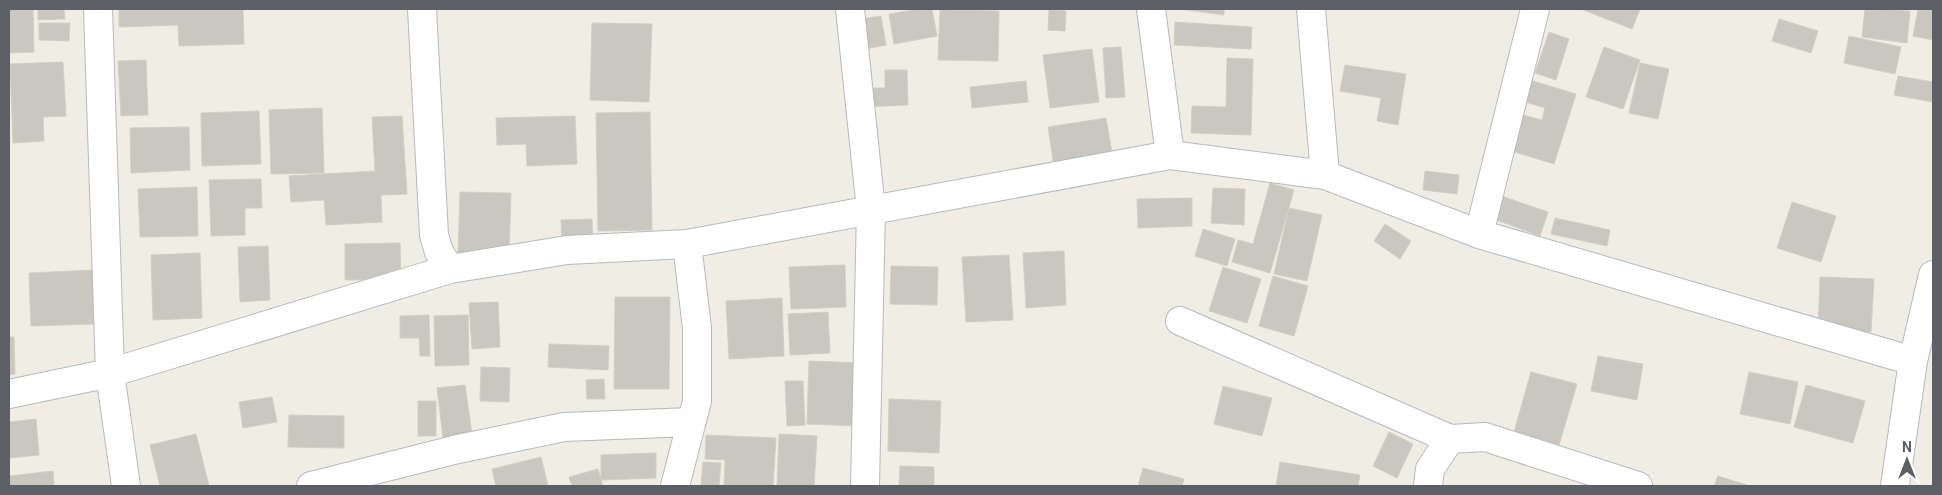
<svg xmlns="http://www.w3.org/2000/svg" width="1942" height="495" viewBox="0 0 1942 495" font-family="Roboto,sans-serif">
  <style>
    .building { fill: #cac7c1; stroke: #d4cfc2 }
    .lines { fill: none; stroke-linecap: round; stroke-linejoin: round }
    .minor-casing { stroke: #b6babe; stroke-width: 30 }
    .minor { stroke: #fff; stroke-width: 28 }
  </style>
  <rect width="100%" height="100%" fill="#efede4"/>
  <path class="building" d="M 9,9 L 33,9 L 34,52 L 9,53 Z
    M 38,9 L 64,9 L 65,19 L 38,20 Z
    M 119,9 L 243,9 L 244,44 L 179,46 L 178,25 L 119,27 Z
    M 920,9 L 932,9 L 937,36 L 894,44 L 889,14 Z
    M 1179,9 L 1224,9 L 1224,15 Z
    M 1581,9 L 1640,9 L 1632,29 Z
    M 1865,9 L 1910,11 L 1907,43 L 1862,37 Z
    M 1918,9 L 1933,9 L 1933,40 L 1913,36 Z
    M 940,10 L 999,11 L 998,61 L 938,60 Z
    M 1049,10 L 1066,11 L 1065,31 L 1048,30 Z
    M 881,16 L 886,45 L 865,49 L 860,19 Z
    M 1779,19 L 1818,31 L 1811,53 L 1772,41 Z
    M 1175,22 L 1252,27 L 1251,49 L 1174,45 Z
    M 39,23 L 70,23 L 69,41 L 39,40 Z
    M 592,23 L 652,24 L 649,102 L 590,100 Z
    M 1549,32 L 1569,39 L 1556,80 L 1535,73 Z
    M 1849,36 L 1901,47 L 1895,74 L 1844,63 Z
    M 1121,47 L 1125,97 L 1106,98 L 1103,48 Z
    M 1604,47 L 1640,60 L 1623,109 L 1586,97 Z
    M 1092,49 L 1099,102 L 1050,108 L 1043,55 Z
    M 1227,58 L 1253,59 L 1251,135 L 1191,133 L 1192,106 L 1226,107 Z
    M 146,60 L 148,115 L 121,116 L 118,61 Z
    M 63,62 L 66,116 L 43,117 L 44,141 L 13,143 L 10,64 Z
    M 1640,63 L 1669,69 L 1658,119 L 1629,113 Z
    M 1345,65 L 1406,74 L 1398,125 L 1377,121 L 1381,98 L 1340,91 Z
    M 885,70 L 907,70 L 908,105 L 865,107 L 865,88 L 885,88 Z
    M 1898,76 L 1933,82 L 1933,102 L 1894,95 Z
    M 1523,78 L 1576,94 L 1554,164 L 1505,149 L 1516,113 L 1542,120 L 1545,108 L 1516,99 Z
    M 1026,81 L 1028,102 L 972,108 L 970,87 Z
    M 322,108 L 324,173 L 271,174 L 269,110 Z
    M 259,111 L 261,164 L 202,166 L 201,113 Z
    M 650,112 L 652,230 L 598,231 L 596,113 Z
    M 402,116 L 407,194 L 381,195 L 382,222 L 326,225 L 324,200 L 291,202 L 289,176 L 375,171 L 372,117 Z
    M 575,116 L 577,164 L 527,166 L 526,144 L 497,145 L 496,118 Z
    M 1106,118 L 1114,164 L 1055,173 L 1048,127 Z
    M 189,127 L 190,170 L 131,173 L 130,128 Z
    M 1425,171 L 1459,175 L 1457,194 L 1423,190 Z
    M 261,179 L 262,208 L 245,208 L 245,235 L 211,236 L 209,180 Z
    M 1270,183 L 1294,190 L 1270,273 L 1232,262 L 1238,240 L 1253,244 Z
    M 197,187 L 198,236 L 140,237 L 138,189 Z
    M 1213,188 L 1245,189 L 1244,225 L 1211,223 Z
    M 460,192 L 511,193 L 509,254 L 458,253 Z
    M 1496,194 L 1548,212 L 1540,236 L 1488,217 Z
    M 1192,198 L 1192,226 L 1138,228 L 1137,199 Z
    M 1792,202 L 1836,216 L 1821,262 L 1777,248 Z
    M 1289,208 L 1322,215 L 1307,281 L 1274,274 Z
    M 1555,218 L 1610,230 L 1607,246 L 1551,234 Z
    M 592,219 L 593,243 L 562,244 L 561,220 Z
    M 1385,224 L 1411,241 L 1400,259 L 1374,241 Z
    M 1203,229 L 1235,239 L 1227,266 L 1195,256 Z
    M 400,243 L 401,279 L 345,280 L 345,244 Z
    M 268,246 L 270,300 L 240,302 L 238,247 Z
    M 1064,251 L 1066,305 L 1026,308 L 1023,253 Z
    M 200,253 L 202,318 L 153,320 L 151,255 Z
    M 1009,255 L 1013,320 L 966,322 L 962,257 Z
    M 845,265 L 846,307 L 791,309 L 789,267 Z
    M 891,266 L 938,267 L 937,305 L 890,304 Z
    M 1223,267 L 1261,279 L 1247,323 L 1209,311 Z
    M 93,270 L 95,324 L 31,326 L 29,273 Z
    M 1273,276 L 1308,286 L 1294,336 L 1259,326 Z
    M 1820,277 L 1874,279 L 1871,332 L 1818,330 Z
    M 615,297 L 670,297 L 669,389 L 614,389 Z
    M 782,298 L 784,356 L 729,359 L 726,301 Z
    M 498,302 L 500,347 L 472,349 L 469,303 Z
    M 828,312 L 830,353 L 790,355 L 788,314 Z
    M 429,315 L 430,356 L 420,356 L 419,338 L 400,338 L 400,316 Z
    M 468,315 L 469,365 L 435,366 L 434,316 Z
    M 9,337 L 14,337 L 15,374 L 9,375 Z
    M 549,344 L 609,346 L 608,370 L 548,367 Z
    M 1598,356 L 1643,364 L 1637,400 L 1591,391 Z
    M 809,361 L 860,363 L 858,426 L 807,424 Z
    M 481,367 L 510,368 L 509,402 L 480,401 Z
    M 1531,372 L 1577,384 L 1559,445 L 1514,432 Z
    M 1749,372 L 1798,382 L 1790,424 L 1740,414 Z
    M 604,379 L 605,399 L 587,399 L 586,380 Z
    M 785,381 L 803,381 L 805,425 L 787,426 Z
    M 465,385 L 473,441 L 444,445 L 437,388 Z
    M 1806,385 L 1865,401 L 1853,443 L 1794,427 Z
    M 1223,386 L 1272,398 L 1262,436 L 1214,424 Z
    M 272,397 L 277,422 L 243,428 L 239,402 Z
    M 889,399 L 941,401 L 939,453 L 888,451 Z
    M 418,401 L 436,401 L 436,436 L 418,436 Z
    M 289,415 L 344,416 L 344,448 L 288,447 Z
    M 36,419 L 39,455 L 9,458 L 9,422 Z
    M 1389,432 L 1413,444 L 1397,478 L 1373,466 Z
    M 196,434 L 209,486 L 160,486 L 150,445 Z
    M 779,434 L 817,436 L 814,486 L 777,486 Z
    M 706,435 L 776,438 L 773,486 L 724,486 L 725,460 L 705,459 Z
    M 656,453 L 656,478 L 601,480 L 601,455 Z
    M 541,457 L 548,486 L 496,486 L 492,469 Z
    M 703,462 L 721,463 L 719,486 L 701,485 Z
    M 1280,462 L 1360,475 L 1358,486 L 1276,486 Z
    M 900,466 L 934,467 L 934,486 L 899,486 Z
    M 1143,468 L 1184,479 L 1182,486 L 1138,486 Z
    M 598,469 L 603,486 L 572,486 L 569,477 Z
    M 53,471 L 54,486 L 9,486 L 9,476 Z
    M 1718,476 L 1750,486 L 1714,486 Z"/>
  <g class="lines">
    <defs>
      <path id="minor" d="M 98,9 L 110,373 L 126,486
        M 422,9 L 434,235 L 439,252 L 450,269
        M 850,9 L 871,210 L 865,486
        M 1151,9 L 1170,155
        M 1311,9 L 1325,175
        M 1479,234 L 1535,9
        M 1180,321 L 1450,439
        M 9,394 L 110,373 L 450,269 L 567,250 L 687,244 L 1170,155 L 1325,175 L 1479,234 L 1913,361
        M 311,486 L 458,449 L 564,427 L 691,422
        M 675,486 L 697,401 L 697,328 L 687,244
        M 1428,486 L 1430,469 L 1450,439 L 1485,437 L 1638,486
        M 1895,486 L 1913,361 L 1933,275"/>
    </defs>
    <use href="#minor" class="minor-casing"/>
    <use href="#minor" class="minor"/>
  </g>
  <rect width="1942" height="495" fill="none" stroke="#5c6065" stroke-width="20"/>
  <g transform="translate(1907 460)" stroke="#ffffff" stroke-width="4" paint-order="stroke">
  <path d="M0-4L9 19L0 12L-9 19Z" fill="#5c6065"/>
  <text y="-8" font-size="14" font-weight="bold" text-anchor="middle" fill="#5c6065">N</text>
  </g>
</svg>
